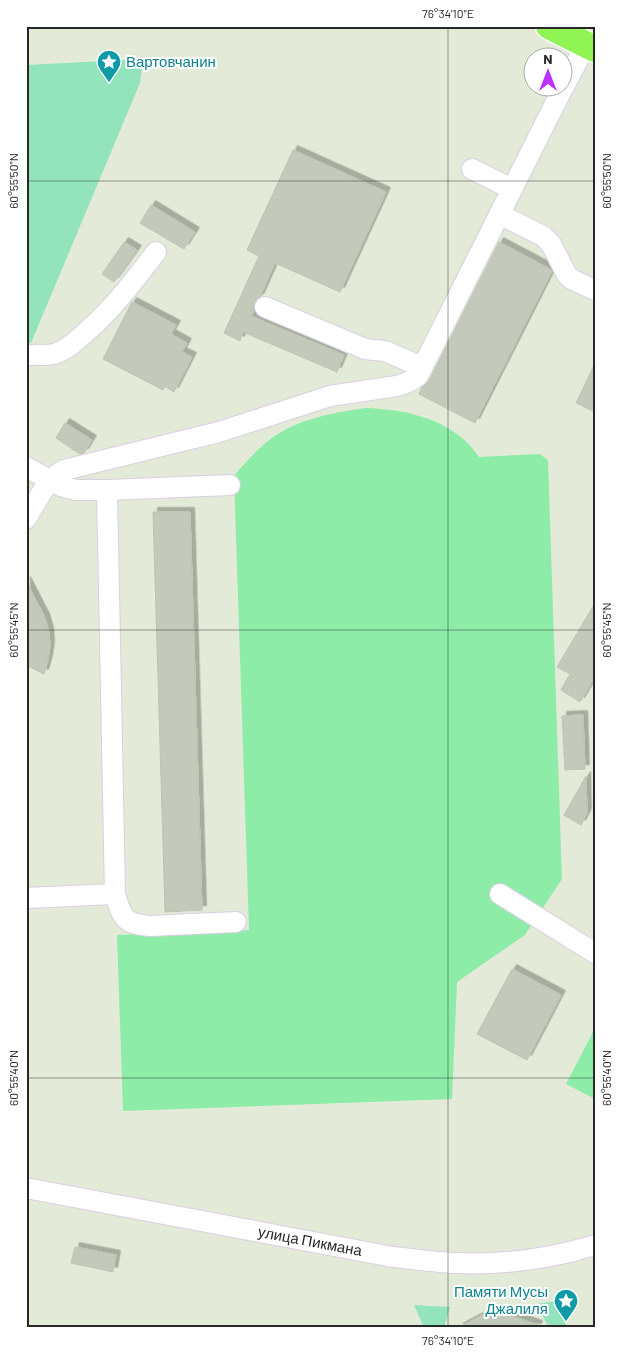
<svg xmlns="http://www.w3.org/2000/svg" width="621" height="1354" viewBox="0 0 621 1354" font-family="Barlow,sans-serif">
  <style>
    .green { fill: #93e4bd }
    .pitch { fill: #8eeca9 }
    .building { fill: #c3c9bb; stroke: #bcc6b2; filter: url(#shadow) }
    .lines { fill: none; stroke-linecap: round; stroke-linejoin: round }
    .minor-casing { stroke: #dbcee2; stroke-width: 22 }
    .major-casing { stroke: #fff; stroke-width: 29 }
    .minor { stroke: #fff; stroke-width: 20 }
    .major { stroke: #8ff454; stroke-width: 26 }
    .ticks { fill: none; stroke: #282828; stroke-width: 1; stroke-opacity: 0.45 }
    .labels { text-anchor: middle; stroke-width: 4; stroke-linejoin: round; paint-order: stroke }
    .culture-label { font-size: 15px; fill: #0d838f; stroke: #fff; text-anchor: start }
    .street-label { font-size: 15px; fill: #282828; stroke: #fff }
    .neatline { fill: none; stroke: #282828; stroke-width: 2 }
    .ticks-label { font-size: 12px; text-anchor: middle; fill: #282828 }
  </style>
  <defs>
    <filter id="shadow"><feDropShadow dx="4.5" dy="-4.5" stdDeviation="0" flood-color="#0004"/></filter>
  </defs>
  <rect width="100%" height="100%" fill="#e3ebd8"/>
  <path class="green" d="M 143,59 L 140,83 L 31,343 L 26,345 L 26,65 Z
    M 570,1299 L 575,1306 L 564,1320 L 567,1328 L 549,1328 L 536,1304 Z
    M 414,1305 L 450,1307 L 444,1328 L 424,1328 Z"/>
  <path class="pitch" d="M 365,408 C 407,409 455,420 479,457 L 540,454 L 548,460 L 562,879 L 525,935 L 457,982 L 452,1099 L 123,1111 L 117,935 L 249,930 L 234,476 C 242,466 251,456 261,447 C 290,420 327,414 365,408 Z
    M 595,1028 L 595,1099 L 566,1084 Z"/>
  <path class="building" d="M 293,150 L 386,192 L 340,292 L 275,263 L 260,297 L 254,303 L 254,310 L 251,316 L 344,355 L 337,372 L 243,332 L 240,341 L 224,333 L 259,256 L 247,250 Z
    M 151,205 L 195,232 L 184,249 L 140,223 Z
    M 124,242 L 137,250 L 114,282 L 102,274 Z
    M 499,242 L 550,269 L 552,271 L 475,423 L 419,394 L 422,387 L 429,381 Z
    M 132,302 L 176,325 L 171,334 L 187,343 L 182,352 L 192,357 L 174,392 L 165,386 L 163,390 L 103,359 Z
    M 595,363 L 595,412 L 576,403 Z
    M 65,423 L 92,440 L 84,453 L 80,454 L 56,438 Z
    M 153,512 L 190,512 L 202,910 L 165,912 Z
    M 26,581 L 45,618 L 49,632 L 50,646 L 48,660 L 44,674 L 26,665 Z
    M 595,603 L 595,677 L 580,702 L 561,690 L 570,674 L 557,667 Z
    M 583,715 L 585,769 L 565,770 L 562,716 Z
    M 586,776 L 587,813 L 581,825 L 564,815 Z
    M 512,969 L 561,995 L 527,1060 L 477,1034 Z
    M 75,1247 L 116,1255 L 113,1272 L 71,1263 Z
    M 497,1311 L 538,1325 L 537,1328 L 458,1328 L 488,1312 Z"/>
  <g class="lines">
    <defs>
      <g id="minor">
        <path d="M 564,87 L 586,44"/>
        <path d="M 472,169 L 512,189"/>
        <path d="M 499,214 L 543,236 L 551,244 L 567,275 L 573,280 L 595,290"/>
        <path d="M 265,307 L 365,349 L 385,351 L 422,367"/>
        <path d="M 26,356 C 36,353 47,357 57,353 C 68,349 76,341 85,333 C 113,309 134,281 156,252"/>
        <path d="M 26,467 L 61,486 L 76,490 L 107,490 L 230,485"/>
        <path d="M 26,519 C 37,502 46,479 64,470 L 219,432 L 330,396 L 350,393 L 397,386 C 405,384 411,381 418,376 L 563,88"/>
        <path d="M 115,894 C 122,918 124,924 150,926 L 236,922"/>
        <path d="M 500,894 L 595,953"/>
        <path d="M 26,898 L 115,894 L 107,490"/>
        <path id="s1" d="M 26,1188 L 393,1257 C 413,1259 434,1262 454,1263 C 501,1265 550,1259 595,1245"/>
      </g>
      <path id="major" d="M 549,26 L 595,49"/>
    </defs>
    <use href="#minor" class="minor-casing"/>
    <use href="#major" class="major-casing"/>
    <use href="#minor" class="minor"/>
    <use href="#major" class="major"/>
  </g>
  <path class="ticks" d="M 448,26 L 448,1328M 26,181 L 595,181M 26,630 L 595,630M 26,1078 L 595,1078"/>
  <defs>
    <symbol id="sight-pin" viewBox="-11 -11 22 30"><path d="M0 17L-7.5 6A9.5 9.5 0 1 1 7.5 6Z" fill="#0f9aa8" stroke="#fff"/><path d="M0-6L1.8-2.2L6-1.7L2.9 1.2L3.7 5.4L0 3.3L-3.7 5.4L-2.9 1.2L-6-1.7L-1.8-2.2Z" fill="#fff"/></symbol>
  </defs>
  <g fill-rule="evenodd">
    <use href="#sight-pin" x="95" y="48" width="28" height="38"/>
    <use href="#sight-pin" x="552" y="1287" width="28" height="38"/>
  </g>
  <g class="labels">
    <g class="culture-label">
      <text x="126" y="67">Вартовчанин</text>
      <text x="548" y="1297" text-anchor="end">Памяти Мусы<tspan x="548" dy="17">Джалиля</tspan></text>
    </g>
    <g class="street-label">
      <text dy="5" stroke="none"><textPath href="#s1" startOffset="289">улица Пикмана</textPath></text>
    </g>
  </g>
  <rect width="621" height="1354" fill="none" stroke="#ffffff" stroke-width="55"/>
  <g transform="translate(548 72)"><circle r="24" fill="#ffffff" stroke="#a9a9a9"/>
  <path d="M0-4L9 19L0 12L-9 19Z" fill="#bd32fe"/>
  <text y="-8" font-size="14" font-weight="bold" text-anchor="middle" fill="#282828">N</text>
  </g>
  <rect x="28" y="28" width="566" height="1298" class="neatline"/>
  <g class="ticks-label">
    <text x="448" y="18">76°34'10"E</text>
    <text transform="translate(14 181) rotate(-90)" y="4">60°55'50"N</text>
    <text transform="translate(607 181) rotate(-90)" y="4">60°55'50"N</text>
    <text transform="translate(14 630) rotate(-90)" y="4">60°55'45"N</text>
    <text transform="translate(607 630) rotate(-90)" y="4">60°55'45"N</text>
    <text transform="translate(14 1078) rotate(-90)" y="4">60°55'40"N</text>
    <text transform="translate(607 1078) rotate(-90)" y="4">60°55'40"N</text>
    <text x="448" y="1345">76°34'10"E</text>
  </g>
</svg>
